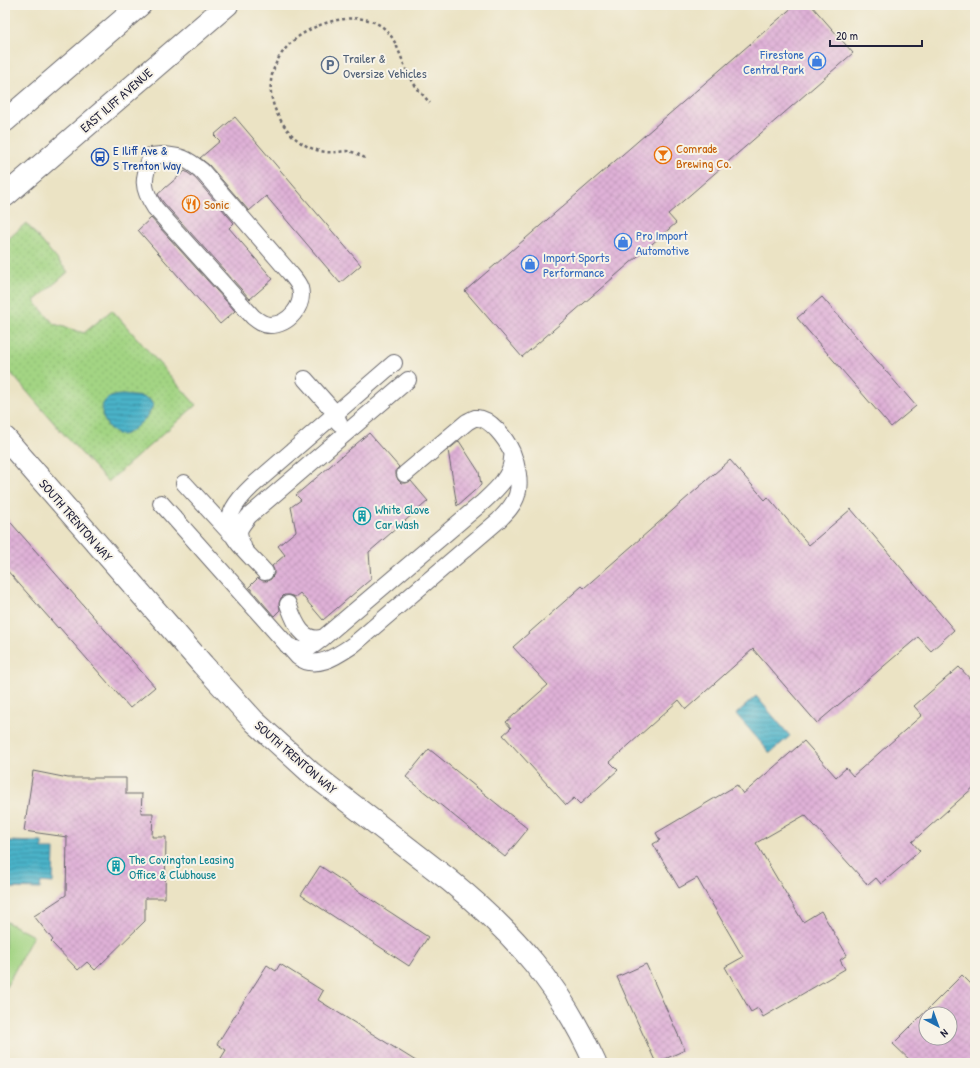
<svg xmlns="http://www.w3.org/2000/svg" width="980" height="1068" viewBox="0 0 980 1068" font-family="'Patrick Hand',sans-serif">
  <style>
    .grass { fill: url(#grass-dots); stroke: #627b5f }
    .park { fill: #a3d483; stroke: #627b5f }
    .water { fill: url(#water-rules); stroke: #366a82 }
    .building { fill: url(#building-cross-hatch); fill-rule: evenodd }
    .lines { fill: none; stroke-linecap: round; stroke-linejoin: round }
    .service-casing { stroke: #68666b; stroke-width: 18 }
    .tertiary-casing { stroke: #68666b; stroke-width: 24 }
    .primary-casing { stroke: #68666b; stroke-width: 24 }
    .path { stroke: #68666b; stroke-width: 2.5; stroke-dasharray: 3 3; stroke-linecap: butt }
    .service { stroke: #fff; stroke-width: 16 }
    .tertiary { stroke: #fff; stroke-width: 22 }
    .primary { stroke: #fff; stroke-width: 22 }
    .labels { text-anchor: middle; stroke-width: 4; stroke-linejoin: round; paint-order: stroke }
    .shop-label { font-size: 13px; fill: #366cbe; stroke: #f7f3e8; text-anchor: start }
    .service-label { font-size: 13px; fill: #4e5e75; stroke: #f7f3e8; text-anchor: start }
    .street-label { font-size: 13px; fill: #22223b; stroke: #f7f3e8 }
    .food-label { font-size: 13px; fill: #c56008; stroke: #f7f3e8; text-anchor: start }
    .transit-label { font-size: 13px; fill: #164399; stroke: #f7f3e8; text-anchor: start }
    .culture-label { font-size: 13px; fill: #0d838f; stroke: #f7f3e8; text-anchor: start }
  </style>
  <defs>
    <pattern id="grass-dots" width="8" height="8" patternUnits="userSpaceOnUse"><rect width="8" height="8" fill="#a3d483"/><path d="M2 2h.1M6 6h.1" fill="none" stroke="#8cb672" stroke-width="1.8" stroke-linecap="round"/></pattern>
    <pattern id="water-rules" width="6" height="5" patternUnits="userSpaceOnUse"><rect width="6" height="5" fill="#4ab2c8"/><path d="M0 2.5h6" fill="none" stroke="#3d90a4"/></pattern>
    <pattern id="building-cross-hatch" width="8" height="8" patternUnits="userSpaceOnUse"><rect width="8" height="8" fill="#dfb1d7"/><path d="M0 0l8 8M0 8l8-8" fill="none" stroke="#bf98b9"/></pattern>
  </defs>
  <rect width="100%" height="100%" fill="#f7f3e8"/>
  <filter id="ink" filterUnits="userSpaceOnUse"><feTurbulence type="fractalNoise" baseFrequency=".025" numOctaves="2"/><feDisplacementMap in="SourceGraphic" scale="8" xChannelSelector="R" yChannelSelector="G"/><feConvolveMatrix kernelMatrix="1 2 1 2 8 2 1 2 1" color-interpolation-filters="sRGB"/></filter>
  <filter id="wash" filterUnits="userSpaceOnUse"><feTurbulence type="fractalNoise" baseFrequency=".012" numOctaves="4" result="noise"/><feDisplacementMap in="SourceGraphic" scale="16" xChannelSelector="R" yChannelSelector="G"/><feGaussianBlur stdDeviation="0.9" result="paint"/><feColorMatrix in="noise" values="0 0 0 0 0 0 0 0 0 0 0 0 0 0 0 0 0 1.4 0 .05"/><feComposite in="paint" operator="in"/></filter>
  <g filter="url(#wash)">
    <rect width="100%" height="100%" fill="#ebe3c4"/>
    <path class="grass" d="M 26,223 L 68,272 L 34,301 L 54,324 L 84,333 L 112,310 L 196,405 L 108,482 L 60,430 L 5,366 L 5,242 Z"/>
    <path class="park" d="M 5,921 L 33,936 L 5,989 Z"/>
    <path class="water" d="M 124,395 L 143,397 L 150,400 L 153,405 C 150,415 143,421 136,427 C 133,429 129,433 126,434 C 110,441 90,404 111,397 C 115,395 120,395 124,395 Z
      M 756,696 L 790,736 L 770,753 L 736,714 Z
      M 5,841 L 42,842 L 42,849 L 54,849 L 53,883 L 41,882 L 40,889 L 5,888 Z"/>
    <g id="blocks">
      <path class="building" d="M 795,5 L 811,5 L 853,53 L 668,214 L 676,223 L 522,357 L 465,291 Z
        M 235,117 L 361,265 L 340,283 L 266,196 L 249,211 L 209,165 L 200,158 L 220,141 L 214,135 Z
        M 185,171 L 195,178 L 234,223 L 229,228 L 273,279 L 250,299 L 163,202 L 159,196 L 158,194 Z
        M 151,218 L 235,311 L 220,324 L 138,230 Z
        M 822,297 L 916,406 L 891,427 L 797,318 Z
        M 369,433 L 399,467 L 396,470 L 396,475 L 398,480 L 401,483 L 406,483 L 411,481 L 428,501 L 369,552 L 371,579 L 323,620 L 300,593 L 295,597 L 289,595 L 284,595 L 281,598 L 279,603 L 280,610 L 274,616 L 249,587 L 258,578 L 263,581 L 267,581 L 271,579 L 274,574 L 274,570 L 272,566 L 285,555 L 278,546 L 296,531 L 291,507 L 301,500 L 296,495 Z
        M 459,441 L 479,472 L 481,485 L 457,506 L 448,450 Z
        M 730,460 L 765,500 L 768,497 L 809,545 L 851,509 L 954,630 L 931,651 L 918,637 L 817,723 L 753,649 L 686,709 L 679,700 L 610,762 L 618,770 L 580,804 L 574,798 L 566,805 L 503,735 L 511,728 L 506,722 L 548,685 L 513,647 L 582,586 L 584,588 Z
        M 5,516 L 155,687 L 130,708 L 59,627 L 58,628 L 5,568 Z
        M 959,667 L 975,684 L 975,786 L 912,842 L 920,851 L 881,884 L 876,878 L 868,885 L 805,815 L 756,843 L 803,922 L 821,911 L 847,955 L 840,960 L 845,969 L 763,1017 L 758,1008 L 751,1012 L 725,967 L 743,957 L 697,878 L 679,888 L 653,844 L 660,840 L 656,833 L 737,785 L 743,794 L 804,741 L 836,777 L 846,768 L 853,776 L 922,715 L 914,706 Z
        M 429,749 L 528,829 L 505,857 L 406,777 Z
        M 33,771 L 68,778 L 126,778 L 126,794 L 142,794 L 141,813 L 153,813 L 152,837 L 166,837 L 165,898 L 145,898 L 145,921 L 95,970 L 87,962 L 78,970 L 51,942 L 53,940 L 34,916 L 66,895 L 67,837 L 24,831 Z
        M 320,866 L 428,937 L 409,966 L 301,895 Z
        M 280,964 L 323,991 L 318,1000 L 419,1063 L 218,1063 L 226,1050 L 217,1044 L 267,965 L 276,971 Z
        M 646,964 L 685,1050 L 656,1063 L 617,977 Z
        M 962,975 L 975,988 L 975,1063 L 913,1063 L 893,1044 ZM 926,1014 L 950,1014 L 950,1038 L 926,1038 Z"/>
    </g>
  </g>
  <g filter="url(#ink)">
    <use href="#blocks" fill-opacity="0" stroke="#68666b" stroke-width="1"/>
    <g class="lines">
      <defs>
        <path id="service" d="M 161,155 C 181,156 186,158 202,171 L 289,272 C 293,277 298,282 300,288 C 305,306 288,325 270,325 C 263,325 258,321 253,317 L 155,208 C 141,187 143,179 151,156 Z
          M 305,379 L 336,414 L 339,423
          M 184,483 L 231,534
          M 161,503 L 298,657 C 316,671 338,655 353,645 L 499,520 C 506,513 514,505 517,495 C 521,483 517,464 512,452 C 507,441 490,416 475,418 C 472,419 469,421 467,422 L 405,474
          M 243,546 C 236,531 239,528 249,516 L 408,380
          M 265,572 C 234,538 210,526 252,486 L 394,363
          M 288,604 C 294,620 302,645 324,637
          M 287,645 C 305,655 309,649 324,637 L 483,502 C 496,490 512,476 512,458"/>
        <path id="tertiary" d="M 5,438 L 203,665 L 255,722 L 310,772 L 449,880 C 514,933 561,986 595,1063"/>
        <path id="primary" d="M 5,121 L 140,5
          M 5,196 L 227,5"/>
      </defs>
      <use href="#service" class="service-casing"/>
      <use href="#tertiary" class="tertiary-casing"/>
      <use href="#primary" class="primary-casing"/>
      <path class="path" d="M 365,158 C 359,155 353,151 346,151 C 343,151 340,152 337,152 C 321,154 304,147 293,136 C 248,89 276,35 333,21 C 351,17 370,16 385,29 C 397,40 400,57 407,71 C 412,83 421,93 430,103"/>
      <use href="#service" class="service"/>
      <use href="#tertiary" class="tertiary"/>
      <use href="#primary" class="primary"/>
    </g>
  </g>
  <defs>
    <symbol id="shop-ring" viewBox="-11 -11 22 22"><circle r="9.5" fill="#f7f3e8" stroke="#3f7fe0" stroke-width="1.5"/><path d="M-5-2.5h2.3a2.7 3.5 0 0 1 5.4 0H5L5.5 6h-11ZM-1.5-2.5h3a1.5 2.3 0 0 0-3 0Z" fill="#3f7fe0"/></symbol>
    <symbol id="parking-ring" viewBox="-11 -11 22 22"><circle r="9.5" fill="#f7f3e8" stroke="#5c6f8a" stroke-width="1.5"/><path d="M-3.5-5.5H1a3.5 3.5 0 0 1 0 7H-1V5.5H-3.5ZM-1-3.4V-.6H.8a1.4 1.4 0 0 0 0-2.8Z" fill="#5c6f8a"/></symbol>
    <symbol id="bar-ring" viewBox="-11 -11 22 22"><circle r="9.5" fill="#f7f3e8" stroke="#e8710a" stroke-width="1.5"/><path d="M-6-5H6L.8 .8V4.5H3.5V6h-7V4.5H-.8V.8Z" fill="#e8710a"/></symbol>
    <symbol id="bus-ring" viewBox="-11 -11 22 22"><circle r="9.5" fill="#f7f3e8" stroke="#1a4fb4" stroke-width="1.5"/><path d="M-5-6H5V4H4V6H2V4H-2V6H-4V4H-5ZM-3.5-4V0h7V-4ZM-3.5 1.2v1.5H-2V1.2ZM2 1.2v1.5H3.5V1.2Z" fill="#1a4fb4"/></symbol>
    <symbol id="restaurant-ring" viewBox="-11 -11 22 22"><circle r="9.5" fill="#f7f3e8" stroke="#e8710a" stroke-width="1.5"/><path d="M-5-6h1v4h1v-4h1v4h1v-4h1v5L-1.5 .5V6h-2V.5L-5-1ZM5-6V6H3V1.5H1.5Q1.5-4 5-6Z" fill="#e8710a"/></symbol>
    <symbol id="building-ring" viewBox="-11 -11 22 22"><circle r="9.5" fill="#f7f3e8" stroke="#0f9aa8" stroke-width="1.5"/><path d="M-4-6H4V6H1V3H-1V6H-4ZM-2.5-4.3h1.7v1.8h-1.7ZM.8-4.3h1.7v1.8H.8ZM-2.5-1h1.7V.8h-1.7ZM.8-1h1.7V.8H.8Z" fill="#0f9aa8"/></symbol>
  </defs>
  <g fill-rule="evenodd">
    <use href="#shop-ring" x="807" y="51" width="20" height="20"/>
    <use href="#parking-ring" x="320" y="55" width="20" height="20"/>
    <use href="#bar-ring" x="653" y="145" width="20" height="20"/>
    <use href="#bus-ring" x="90" y="147" width="20" height="20"/>
    <use href="#restaurant-ring" x="181" y="194" width="20" height="20"/>
    <use href="#shop-ring" x="613" y="232" width="20" height="20"/>
    <use href="#shop-ring" x="520" y="254" width="20" height="20"/>
    <use href="#building-ring" x="352" y="506" width="20" height="20"/>
    <use href="#building-ring" x="106" y="856" width="20" height="20"/>
  </g>
  <g class="labels">
    <g class="shop-label">
      <text x="804" y="59" text-anchor="end">Firestone<tspan x="804" dy="15">Central Park</tspan></text>
      <text x="636" y="240">Pro Import<tspan x="636" dy="15">Automotive</tspan></text>
      <text x="543" y="262">Import Sports<tspan x="543" dy="15">Performance</tspan></text>
    </g>
    <g class="service-label">
      <text x="343" y="63">Trailer &amp;<tspan x="343" dy="15">Oversize Vehicles</tspan></text>
    </g>
    <g class="street-label">
      <text transform="translate(116 100) rotate(-41)" y="5">EAST ILIFF AVENUE</text>
      <text transform="translate(76 520) rotate(49)" y="5">SOUTH TRENTON WAY</text>
      <text transform="translate(296 757) rotate(41)" y="5">SOUTH TRENTON WAY</text>
    </g>
    <g class="food-label">
      <text x="676" y="153">Comrade<tspan x="676" dy="15">Brewing Co.</tspan></text>
      <text x="204" y="209">Sonic</text>
    </g>
    <g class="transit-label">
      <text x="113" y="155">E Iliff Ave &amp;<tspan x="113" dy="15">S Trenton Way</tspan></text>
    </g>
    <g class="culture-label">
      <text x="375" y="514">White Glove<tspan x="375" dy="15">Car Wash</tspan></text>
      <text x="129" y="864">The Covington Leasing<tspan x="129" dy="15">Office &amp; Clubhouse</tspan></text>
    </g>
  </g>
  <rect width="980" height="1068" fill="none" stroke="#f7f3e8" stroke-width="20"/>
  <g transform="translate(938 1026) rotate(139)"><circle r="19" fill="#f7f3e8" stroke="#a29fa3"/>
  <path d="M0-3L7 15L0 10L-7 15Z" fill="#1f6fb2"/>
  <text y="-6" font-size="11" font-weight="bold" text-anchor="middle" fill="#22223b">N</text>
  </g>
  <path d="M830 40v6h92v-6" fill="none" stroke="#22223b" stroke-width="2"/>
  <text x="836" y="40" font-size="12" fill="#22223b" stroke="#f7f3e8" stroke-width="3" paint-order="stroke">20 m</text>
</svg>
